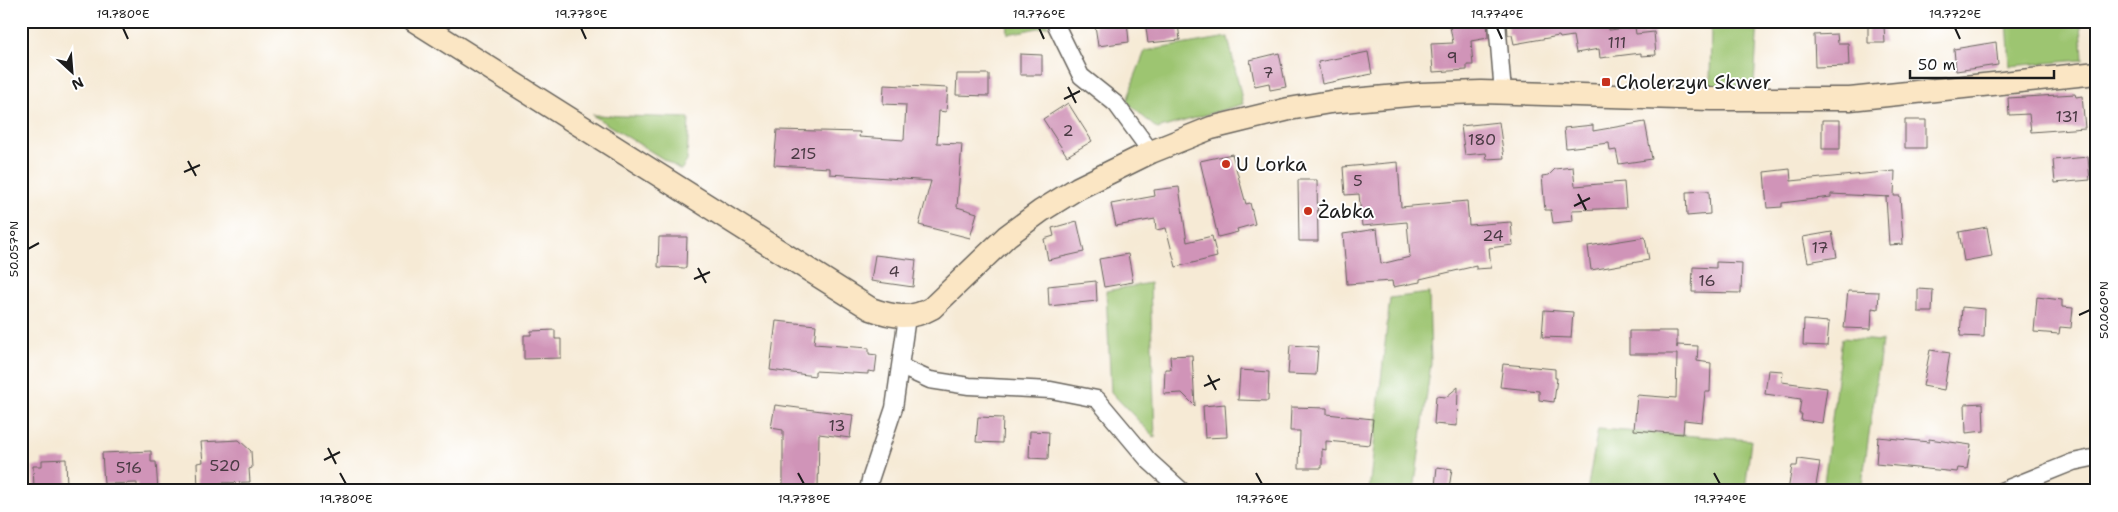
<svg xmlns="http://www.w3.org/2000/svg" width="2118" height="512" viewBox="0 0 2118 512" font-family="'Shantell Sans',sans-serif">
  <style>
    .green { fill: #9dc571; stroke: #5c7046 }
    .building { fill: #d094b8 }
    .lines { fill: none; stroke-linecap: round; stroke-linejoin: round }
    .street-casing { stroke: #68645d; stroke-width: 19 }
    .secondary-casing { stroke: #68645d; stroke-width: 25 }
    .street { stroke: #fff; stroke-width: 16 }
    .secondary { stroke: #fbe6c4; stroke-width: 22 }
    .ticks { fill: none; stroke: #1c1c1c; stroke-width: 2 }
    .poi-dot { fill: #c8321e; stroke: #fff; stroke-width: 2 }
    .labels { text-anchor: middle; stroke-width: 4; stroke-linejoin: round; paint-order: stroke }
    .number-label { font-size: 16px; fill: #493a43 }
    .poi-label { font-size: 19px; fill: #1c1c1c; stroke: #fff; text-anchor: start }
    .neatline { fill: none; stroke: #1c1c1c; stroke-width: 2 }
    .ticks-label { font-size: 12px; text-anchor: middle; fill: #1c1c1c }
  </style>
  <rect width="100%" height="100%" fill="#fff"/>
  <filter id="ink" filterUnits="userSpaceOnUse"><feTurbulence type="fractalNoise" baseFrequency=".02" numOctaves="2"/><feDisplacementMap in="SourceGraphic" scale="10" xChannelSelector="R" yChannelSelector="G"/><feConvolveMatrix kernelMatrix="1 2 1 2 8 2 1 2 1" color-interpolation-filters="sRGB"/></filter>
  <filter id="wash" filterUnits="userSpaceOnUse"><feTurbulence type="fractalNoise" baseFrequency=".0096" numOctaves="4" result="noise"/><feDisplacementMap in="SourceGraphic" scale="20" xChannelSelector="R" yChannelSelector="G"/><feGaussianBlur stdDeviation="1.12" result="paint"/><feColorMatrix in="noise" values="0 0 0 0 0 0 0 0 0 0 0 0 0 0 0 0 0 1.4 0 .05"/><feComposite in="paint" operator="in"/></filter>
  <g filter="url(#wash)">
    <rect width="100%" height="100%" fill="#f6ead5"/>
    <path class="green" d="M 1007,21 L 1047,21 L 1048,26 L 1008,34 Z
      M 1711,21 L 1758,21 L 1754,85 L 1710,86 Z
      M 2007,21 L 2081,21 L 2083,60 L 2010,66 Z
      M 1228,37 L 1243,104 L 1157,129 L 1127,102 L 1134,79 L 1145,51 Z
      M 592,115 L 689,118 L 687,161 L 681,170 Z
      M 1150,283 L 1155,438 L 1111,392 L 1106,291 Z
      M 1429,293 L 1431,363 L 1414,491 L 1369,491 L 1390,298 Z
      M 1842,338 L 1882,341 L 1861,491 L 1823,491 Z
      M 1598,429 L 1751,440 L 1745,491 L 1587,491 Z"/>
    <g id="blocks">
      <path class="building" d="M 1100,21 L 1127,21 L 1129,42 L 1098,46 L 1095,25 L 1100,25 Z
        M 1449,21 L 1487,21 L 1488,38 L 1471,41 L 1473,65 L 1467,65 L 1467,70 L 1433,72 L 1431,44 L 1453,43 Z
        M 1507,21 L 1608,21 L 1609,30 L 1635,27 L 1636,34 L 1654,32 L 1656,55 L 1641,56 L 1641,53 L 1600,58 L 1599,49 L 1576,53 L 1573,36 L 1560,38 L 1559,36 L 1514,44 L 1512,35 L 1508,35 Z
        M 1178,24 L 1180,40 L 1148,43 L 1146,28 Z
        M 1868,26 L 1884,26 L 1885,43 L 1868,43 Z
        M 1837,34 L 1838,43 L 1848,43 L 1849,66 L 1815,67 L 1814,35 Z
        M 1996,42 L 1998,65 L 1956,71 L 1954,49 Z
        M 1368,52 L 1372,74 L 1322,84 L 1318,62 Z
        M 1279,53 L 1286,87 L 1270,90 L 1269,83 L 1255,86 L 1250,60 Z
        M 1020,54 L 1042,55 L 1042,75 L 1020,75 Z
        M 957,74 L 989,74 L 989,96 L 956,95 Z
        M 884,85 L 948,88 L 946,112 L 939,111 L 937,143 L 962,144 L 957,207 L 977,213 L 970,238 L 919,225 L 931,181 L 830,174 L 830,168 L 774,165 L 777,130 L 860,132 L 859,137 L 904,140 L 906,105 L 883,104 Z
        M 2075,94 L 2076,97 L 2082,96 L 2085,128 L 2031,132 L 2029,114 L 2009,115 L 2008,98 Z
        M 1068,103 L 1092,141 L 1067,156 L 1043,119 Z
        M 1822,120 L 1840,120 L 1840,149 L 1822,149 Z
        M 1905,120 L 1926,120 L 1926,148 L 1905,148 Z
        M 1499,122 L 1504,158 L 1487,159 L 1486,153 L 1465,155 L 1461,126 Z
        M 1645,122 L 1652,159 L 1619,164 L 1616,150 L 1610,151 L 1609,143 L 1566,148 L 1564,128 L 1593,125 L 1593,131 Z
        M 1232,154 L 1246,204 L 1250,203 L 1255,224 L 1237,229 L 1238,232 L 1218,237 L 1200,161 Z
        M 2088,157 L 2090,180 L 2055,183 L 2053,160 Z
        M 1398,162 L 1401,207 L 1467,201 L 1469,225 L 1511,222 L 1513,245 L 1489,248 L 1491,268 L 1476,269 L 1476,266 L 1420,279 L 1420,282 L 1393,287 L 1392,281 L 1347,284 L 1343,234 L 1377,229 L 1381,264 L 1410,257 L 1407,222 L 1362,226 L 1359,194 L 1345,195 L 1343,167 Z
        M 1573,167 L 1575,186 L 1624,182 L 1626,208 L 1572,210 L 1573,221 L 1553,223 L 1551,210 L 1545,210 L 1542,176 L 1549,175 L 1555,169 Z
        M 1790,169 L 1791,181 L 1895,171 L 1894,196 L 1900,196 L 1903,244 L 1889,245 L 1886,197 L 1890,197 L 1831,194 L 1831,197 L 1782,203 L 1782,207 L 1767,208 L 1764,172 Z
        M 1298,180 L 1317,180 L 1318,241 L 1299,241 Z
        M 1179,187 L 1187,242 L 1212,236 L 1217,257 L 1176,267 L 1166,228 L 1156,230 L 1155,219 L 1116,226 L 1111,204 L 1155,196 L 1154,190 Z
        M 1709,191 L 1710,214 L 1687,216 L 1686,192 Z
        M 1077,221 L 1084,252 L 1048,260 L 1044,239 L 1054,236 L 1052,228 Z
        M 1987,227 L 1992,256 L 1964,261 L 1959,232 Z
        M 1832,232 L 1837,257 L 1808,262 L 1803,237 Z
        M 659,237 L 687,237 L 686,268 L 658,267 Z
        M 1645,237 L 1649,260 L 1591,270 L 1588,246 Z
        M 1128,254 L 1133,282 L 1104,287 L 1099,259 Z
        M 875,255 L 916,260 L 913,287 L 871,281 Z
        M 1716,262 L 1742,263 L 1741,293 L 1692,292 L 1693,267 L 1716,268 Z
        M 1096,281 L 1097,301 L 1049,306 L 1048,286 Z
        M 1918,289 L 1933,290 L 1932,312 L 1918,312 Z
        M 1848,291 L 1879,292 L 1878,309 L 1872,308 L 1871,329 L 1844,328 Z
        M 2037,297 L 2062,300 L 2062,307 L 2073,308 L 2071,328 L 2060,327 L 2059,334 L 2034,332 Z
        M 1962,307 L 1985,309 L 1984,337 L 1960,336 Z
        M 1544,310 L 1573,312 L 1571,338 L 1542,337 Z
        M 1804,320 L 1829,322 L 1827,346 L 1803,345 Z
        M 776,321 L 816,325 L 814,344 L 869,348 L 869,354 L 877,355 L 875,372 L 868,371 L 868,374 L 815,371 L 815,376 L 770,370 Z
        M 555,330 L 555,339 L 561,339 L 561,358 L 524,359 L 524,335 L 531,335 L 531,331 Z
        M 1629,331 L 1677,331 L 1677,348 L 1677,345 L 1698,346 L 1697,361 L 1711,363 L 1710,392 L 1705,392 L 1702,422 L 1684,420 L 1683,434 L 1634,430 L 1637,395 L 1676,398 L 1677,354 L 1629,354 Z
        M 1290,345 L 1318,347 L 1316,375 L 1288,374 Z
        M 1930,350 L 1950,353 L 1944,390 L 1923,386 Z
        M 1192,355 L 1195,406 L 1182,393 L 1164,394 L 1165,369 L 1171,369 L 1170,356 Z
        M 1503,364 L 1555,369 L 1555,378 L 1557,378 L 1554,402 L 1539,400 L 1539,391 L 1500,387 Z
        M 1240,370 L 1269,372 L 1268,401 L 1238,400 Z
        M 1768,370 L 1783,371 L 1782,382 L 1827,388 L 1822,423 L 1801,420 L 1802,414 L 1799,414 L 1801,399 L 1765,394 Z
        M 1458,387 L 1457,426 L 1434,424 L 1436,396 L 1446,397 Z
        M 1983,403 L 1984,431 L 1966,433 L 1965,404 Z
        M 1225,404 L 1227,437 L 1205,438 L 1203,406 Z
        M 775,405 L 853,415 L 850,438 L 819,434 L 818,489 L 783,488 L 783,430 L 771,428 Z
        M 1291,407 L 1327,408 L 1327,414 L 1373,419 L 1370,445 L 1326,441 L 1326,450 L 1322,449 L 1322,468 L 1299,468 L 1300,431 L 1290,431 Z
        M 978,417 L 1003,418 L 1002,443 L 976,442 Z
        M 1030,431 L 1049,432 L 1048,459 L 1029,458 Z
        M 1878,437 L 1929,442 L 1929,439 L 1971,445 L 1967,469 L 1958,468 L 1957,472 L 1876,464 Z
        M 239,440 L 251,451 L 252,468 L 249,469 L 250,482 L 220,483 L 220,489 L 198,490 L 197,463 L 203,462 L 201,442 Z
        M 151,451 L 151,462 L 156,462 L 158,491 L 137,491 L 137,483 L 104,484 L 102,453 Z
        M 66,459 L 67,486 L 34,488 L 33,466 L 42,466 L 42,460 Z
        M 1798,459 L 1820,462 L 1815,491 L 1788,491 L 1792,466 L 1797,466 Z
        M 1437,467 L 1452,469 L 1449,488 L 1435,486 Z"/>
    </g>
  </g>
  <g filter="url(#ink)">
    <use href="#blocks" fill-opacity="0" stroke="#68645d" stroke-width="1"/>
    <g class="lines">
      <defs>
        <path id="street" d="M 1054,21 L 1081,76 L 1116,104 L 1151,152
          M 1497,21 L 1503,93
          M 901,367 L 930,380 L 969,386 L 1051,390 L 1097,399 L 1149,461 L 1182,491
          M 868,491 L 870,480 L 894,408 L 907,317
          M 2001,491 L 2073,462 L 2097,457"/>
        <path id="secondary" d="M 415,21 L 871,309 C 893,317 911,320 932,308 L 1007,236 L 1041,211 L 1078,188 L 1151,152 L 1211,128 L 1289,109 L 1330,102 L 1420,94 L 1481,92 L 1711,99 L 1850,99 L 2097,73"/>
      </defs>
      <use href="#street" class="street-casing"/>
      <use href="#secondary" class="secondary-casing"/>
      <use href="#street" class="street"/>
      <use href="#secondary" class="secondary"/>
    </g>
  </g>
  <path class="ticks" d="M 123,28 L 128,39M 581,28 L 586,39M 1039,28 L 1044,39M 1497,28 L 1502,39M 1955,28 L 1960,39M 1068,87 L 1076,103M 1064,99 L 1080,91M 188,161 L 196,176M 184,172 L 200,165M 1578,194 L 1586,210M 1574,206 L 1590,198M 28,249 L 39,243M 698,268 L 706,283M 694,279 L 710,272M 2079,315 L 2090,310M 1208,375 L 1216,390M 1204,386 L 1220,379M 328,448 L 336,464M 324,460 L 340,452M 340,473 L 346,484M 798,473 L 804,484M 1256,473 L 1262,484M 1714,473 L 1720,484"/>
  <g class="poi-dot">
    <rect x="1601" y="77" width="10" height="10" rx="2.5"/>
    <circle cx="1226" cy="164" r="5"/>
    <circle cx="1308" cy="211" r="5"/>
  </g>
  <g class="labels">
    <g class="number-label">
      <text x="1617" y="48">111</text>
      <text x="1452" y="63">9</text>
      <text x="1268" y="78">7</text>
      <text x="2067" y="122">131</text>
      <text x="1068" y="136">2</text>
      <text x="1482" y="145">180</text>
      <text x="803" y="159">215</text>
      <text x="1358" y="186">5</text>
      <text x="1493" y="241">24</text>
      <text x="1820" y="253">17</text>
      <text x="894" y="277">4</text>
      <text x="1707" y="286">16</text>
      <text x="837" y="431">13</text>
      <text x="225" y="471">520</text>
      <text x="129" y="473">516</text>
    </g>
    <g class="poi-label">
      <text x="1616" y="89">Cholerzyn Skwer</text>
      <text x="1236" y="171">U Lorka</text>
      <text x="1318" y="218">Żabka</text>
    </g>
  </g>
  <rect width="2118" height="512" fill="none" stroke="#fff" stroke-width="55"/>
  <g transform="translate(72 72) rotate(154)" stroke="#ffffff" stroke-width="4" paint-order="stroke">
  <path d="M0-4L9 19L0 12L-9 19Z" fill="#1c1c1c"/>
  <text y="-8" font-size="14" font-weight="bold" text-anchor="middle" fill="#1c1c1c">N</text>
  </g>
  <path d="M1910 70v8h144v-8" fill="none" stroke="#1c1c1c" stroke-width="2.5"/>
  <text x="1918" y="70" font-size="15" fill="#1c1c1c" stroke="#ffffff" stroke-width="4" paint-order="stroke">50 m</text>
  <rect x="28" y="28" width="2062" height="456" class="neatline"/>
  <g class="ticks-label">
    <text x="123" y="18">19.780°E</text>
    <text x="581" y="18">19.778°E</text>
    <text x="1039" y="18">19.776°E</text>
    <text x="1497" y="18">19.774°E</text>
    <text x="1955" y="18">19.772°E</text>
    <text transform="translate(14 249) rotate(-90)" y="4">50.057°N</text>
    <text transform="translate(2104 310) rotate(-90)" y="4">50.060°N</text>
    <text x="346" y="503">19.780°E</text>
    <text x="804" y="503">19.778°E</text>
    <text x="1262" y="503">19.776°E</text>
    <text x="1720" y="503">19.774°E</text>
  </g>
</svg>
